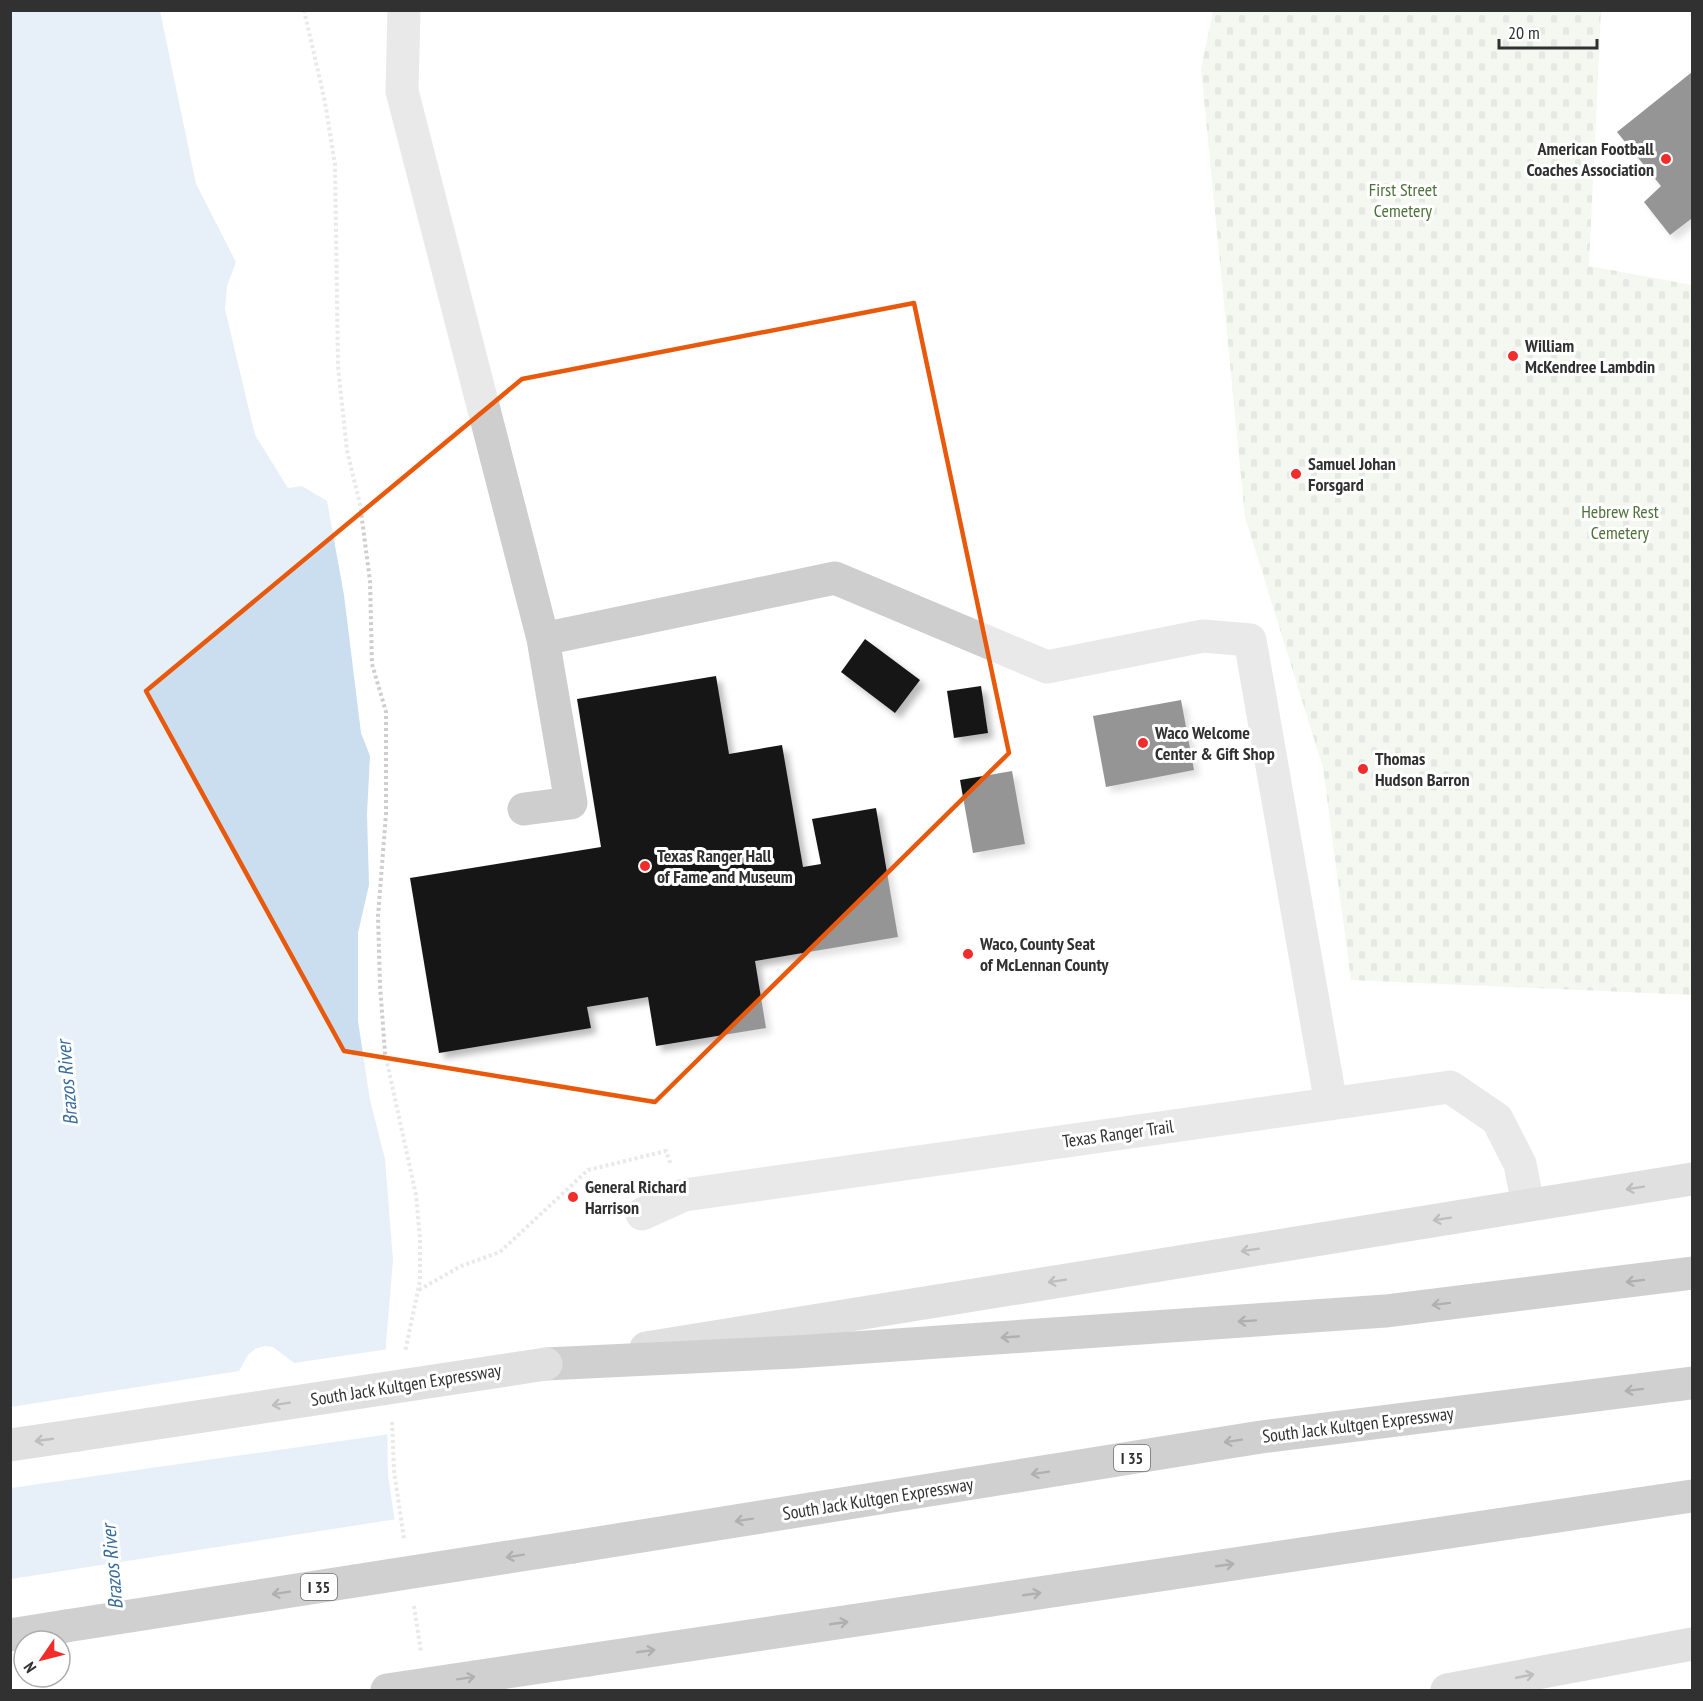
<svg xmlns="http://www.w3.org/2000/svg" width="1703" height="1701" viewBox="0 0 1703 1701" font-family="'PT Sans Narrow',sans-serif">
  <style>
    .cemetery { fill: url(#cemetery-stones) }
    .water { fill: #cadeef; fill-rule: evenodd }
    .pier { fill: #fff; fill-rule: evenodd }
    .building { fill: #181818; filter: url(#shadow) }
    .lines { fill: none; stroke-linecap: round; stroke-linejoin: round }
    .path { stroke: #cecece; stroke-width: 4; stroke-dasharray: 3 3; stroke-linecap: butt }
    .street { stroke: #cecece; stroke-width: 33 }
    .secondary { stroke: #bbb; stroke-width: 33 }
    .highway { stroke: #989898; stroke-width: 33 }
    .secondary-bridge { stroke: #bbb; stroke-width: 33 }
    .highway-bridge { stroke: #989898; stroke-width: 33 }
    .oneway { stroke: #6f6f6f }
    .oneway2 { stroke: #505050 }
    .marked { fill: none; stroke: #e8590c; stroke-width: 4.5; stroke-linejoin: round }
    .poi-dot { fill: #f12c2a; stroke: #fff; stroke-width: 2 }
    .labels { text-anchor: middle; stroke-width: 6; stroke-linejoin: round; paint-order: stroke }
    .shield { fill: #fff; stroke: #6f6f6f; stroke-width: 1.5 }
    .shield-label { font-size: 16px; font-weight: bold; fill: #313131 }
    .poi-label { font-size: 18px; font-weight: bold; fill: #313131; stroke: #fff; text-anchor: start }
    .park-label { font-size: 18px; fill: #4f713a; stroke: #fff }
    .street-label { font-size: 18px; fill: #313131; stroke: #fff }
    .water-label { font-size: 20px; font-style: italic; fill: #386c9a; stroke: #fff }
  </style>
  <defs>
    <pattern id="cemetery-stones" width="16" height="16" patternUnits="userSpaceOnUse" patternTransform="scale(1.5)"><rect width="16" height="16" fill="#e6efdf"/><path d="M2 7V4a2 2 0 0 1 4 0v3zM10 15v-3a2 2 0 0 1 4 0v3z" fill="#c6cdc0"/></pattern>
    <filter id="shadow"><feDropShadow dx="5.5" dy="5.5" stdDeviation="3" flood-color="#0004"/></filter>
  </defs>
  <rect width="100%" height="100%" fill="#fff"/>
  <path class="cemetery" d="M 1213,11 L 1601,11 L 1589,266 L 1692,285 L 1692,995 L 1351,980 L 1323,768 L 1245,517 L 1201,69 Z"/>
  <path class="water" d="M 11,11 L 160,11 L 196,184 L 236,262 L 227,286 L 225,309 L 255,435 L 288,488 L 302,486 L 327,501 L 344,595 L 361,733 L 370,756 L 367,814 L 369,885 L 358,933 L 358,1021 L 370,1100 L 385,1159 L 393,1260 L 386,1343 L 388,1475 L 420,1690 L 11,1690 ZM 24,1641 L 60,1641 L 60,1677 L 24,1677 Z"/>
  <path class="pier" d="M 264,1346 L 273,1347 L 294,1363 L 389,1349 L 390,1434 L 11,1488 L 11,1407 L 239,1371 L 248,1355 L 255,1349 Z
    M 397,1519 L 423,1690 L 11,1690 L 11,1579 ZM 24,1641 L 60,1641 L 60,1677 L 24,1677 Z"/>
  <path class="building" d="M 1692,72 L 1692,221 L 1691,219 L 1670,235 L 1644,202 L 1661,186 L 1617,132 Z
    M 865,639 L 920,680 L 895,713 L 841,672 Z
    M 716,676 L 729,754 L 782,745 L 803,867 L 821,864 L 812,819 L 876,808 L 898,937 L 755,961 L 766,1028 L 656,1046 L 648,997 L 587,1007 L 591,1028 L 439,1053 L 410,878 L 601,847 L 577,699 Z
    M 981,686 L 988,733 L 954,738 L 947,691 Z
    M 1181,700 L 1194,770 L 1106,787 L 1093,716 Z
    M 1012,771 L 1025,844 L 973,853 L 960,780 Z"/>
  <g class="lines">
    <path class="path" d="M 304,10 L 325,102 L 335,165 L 338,366 L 347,451 L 360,504 L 370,581 L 372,664 L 386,712 L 386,814 L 378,916 L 380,985 L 385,1053 L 416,1195 L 420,1239 L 420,1281 L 405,1352
      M 419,1290 L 461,1266 L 500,1252 L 588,1170 L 666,1151 L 671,1165
      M 392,1422 L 394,1471 L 404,1539
      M 414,1606 L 421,1652"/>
    <path class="street" d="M 404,10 L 402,91 L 543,639 L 835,578 L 1047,667 L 1203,636 L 1250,640 L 1331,1104
      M 524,809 L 571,803 L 543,639
      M 642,1214 L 684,1195 L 1450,1087 L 1497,1119 L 1520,1164 L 1528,1205"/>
    <path class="secondary" d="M 646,1348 L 1692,1179
      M 10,1445 L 78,1435
      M 1447,1690 L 1692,1644"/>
    <path class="highway" d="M 546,1364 L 795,1352 L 1385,1311 L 1692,1273
      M 573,1547 L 1261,1437 L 1692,1383
      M 10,1635 L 66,1626
      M 588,1660 L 1692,1496"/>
    <path class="secondary-bridge" d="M 78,1435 L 546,1364"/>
    <path class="highway-bridge" d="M 66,1626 L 573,1547
      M 387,1690 L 588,1660"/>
  </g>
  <defs><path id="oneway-shaft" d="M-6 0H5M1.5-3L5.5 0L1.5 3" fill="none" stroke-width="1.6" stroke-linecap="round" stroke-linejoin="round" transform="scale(1.5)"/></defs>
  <g class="oneway">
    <use href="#oneway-shaft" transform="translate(1635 1188) rotate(171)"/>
    <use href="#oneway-shaft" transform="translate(1442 1219) rotate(171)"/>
    <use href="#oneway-shaft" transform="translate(1250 1250) rotate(171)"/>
    <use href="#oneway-shaft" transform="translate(1057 1281) rotate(171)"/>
    <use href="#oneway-shaft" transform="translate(281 1404) rotate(171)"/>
    <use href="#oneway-shaft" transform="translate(44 1440) rotate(172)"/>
    <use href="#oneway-shaft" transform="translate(1525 1676) rotate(-11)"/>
  </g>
  <g class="oneway2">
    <use href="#oneway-shaft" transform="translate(1635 1281) rotate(173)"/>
    <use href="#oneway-shaft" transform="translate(1441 1304) rotate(173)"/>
    <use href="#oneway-shaft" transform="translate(1247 1321) rotate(176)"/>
    <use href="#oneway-shaft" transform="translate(1010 1337) rotate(176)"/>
    <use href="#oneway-shaft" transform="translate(1634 1390) rotate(173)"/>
    <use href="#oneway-shaft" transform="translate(1233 1441) rotate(171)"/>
    <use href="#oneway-shaft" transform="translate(1040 1473) rotate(171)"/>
    <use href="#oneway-shaft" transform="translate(744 1520) rotate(171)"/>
    <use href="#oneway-shaft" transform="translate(515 1556) rotate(171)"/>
    <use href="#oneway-shaft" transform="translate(1225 1565) rotate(-8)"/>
    <use href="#oneway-shaft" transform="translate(281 1593) rotate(171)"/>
    <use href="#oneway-shaft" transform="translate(1032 1594) rotate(-8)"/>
    <use href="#oneway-shaft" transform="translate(839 1623) rotate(-8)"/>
    <use href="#oneway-shaft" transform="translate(646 1651) rotate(-8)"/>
    <use href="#oneway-shaft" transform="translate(466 1678) rotate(-9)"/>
  </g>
  <path d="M0 0H1703V1701H0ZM 914,303 L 1009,753 L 655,1102 L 344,1051 L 146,691 L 522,379 Z" fill="#fff" fill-opacity=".55" fill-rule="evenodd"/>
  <path class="marked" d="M 914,303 L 1009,753 L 655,1102 L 344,1051 L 146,691 L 522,379 Z"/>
  <g class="poi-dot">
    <circle cx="1666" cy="159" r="6"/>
    <circle cx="1513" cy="356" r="6"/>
    <circle cx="1296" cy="474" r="6"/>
    <circle cx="1143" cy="743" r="6"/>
    <circle cx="1363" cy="769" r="6"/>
    <circle cx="645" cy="866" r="6"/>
    <circle cx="968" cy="954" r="6"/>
    <circle cx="573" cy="1197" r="6"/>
  </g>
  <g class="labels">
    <g class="shield">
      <rect x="1114" y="1445" width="36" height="26" rx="4.5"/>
      <rect x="301" y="1574" width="36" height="26" rx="4.5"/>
    </g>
    <g class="shield-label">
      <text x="1132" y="1464">I 35</text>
      <text x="319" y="1593">I 35</text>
    </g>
    <g class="poi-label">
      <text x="1654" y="155" text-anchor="end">American Football<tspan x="1654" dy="21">Coaches Association</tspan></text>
      <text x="1525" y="352">William<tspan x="1525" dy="21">McKendree Lambdin</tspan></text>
      <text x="1308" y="470">Samuel Johan<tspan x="1308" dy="21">Forsgard</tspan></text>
      <text x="1155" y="739">Waco Welcome<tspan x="1155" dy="21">Center &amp; Gift Shop</tspan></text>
      <text x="1375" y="765">Thomas<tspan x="1375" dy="21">Hudson Barron</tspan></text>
      <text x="657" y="862">Texas Ranger Hall<tspan x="657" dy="21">of Fame and Museum</tspan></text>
      <text x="980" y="950">Waco, County Seat<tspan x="980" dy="21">of McLennan County</tspan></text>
      <text x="585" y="1193">General Richard<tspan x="585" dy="21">Harrison</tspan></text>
    </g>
    <g class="park-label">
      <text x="1403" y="196">First Street<tspan x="1403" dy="21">Cemetery</tspan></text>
      <text x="1620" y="518">Hebrew Rest<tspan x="1620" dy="21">Cemetery</tspan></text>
    </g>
    <g class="street-label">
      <text transform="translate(1118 1134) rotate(-8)" y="6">Texas Ranger Trail</text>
      <text transform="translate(406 1385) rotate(-9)" y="6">South Jack Kultgen Expressway</text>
      <text transform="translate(1358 1425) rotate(-7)" y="6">South Jack Kultgen Expressway</text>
      <text transform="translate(878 1499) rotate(-9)" y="6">South Jack Kultgen Expressway</text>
    </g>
    <g class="water-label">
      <text transform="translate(67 1083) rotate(-95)" y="7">Brazos River</text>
      <text transform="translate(112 1567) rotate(-95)" y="7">Brazos River</text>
    </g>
  </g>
  <rect width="1703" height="1701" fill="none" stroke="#313131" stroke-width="24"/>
  <g transform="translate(42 1659) rotate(235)"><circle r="28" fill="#ffffff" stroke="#adadad" stroke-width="1.5"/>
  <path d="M0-4.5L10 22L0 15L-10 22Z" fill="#f12c2a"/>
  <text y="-9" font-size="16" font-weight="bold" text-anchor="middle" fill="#313131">N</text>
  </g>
  <path d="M1499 39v9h98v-9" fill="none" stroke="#313131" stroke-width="3"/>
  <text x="1508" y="39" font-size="18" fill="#313131" stroke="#ffffff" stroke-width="4.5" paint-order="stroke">20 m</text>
</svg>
